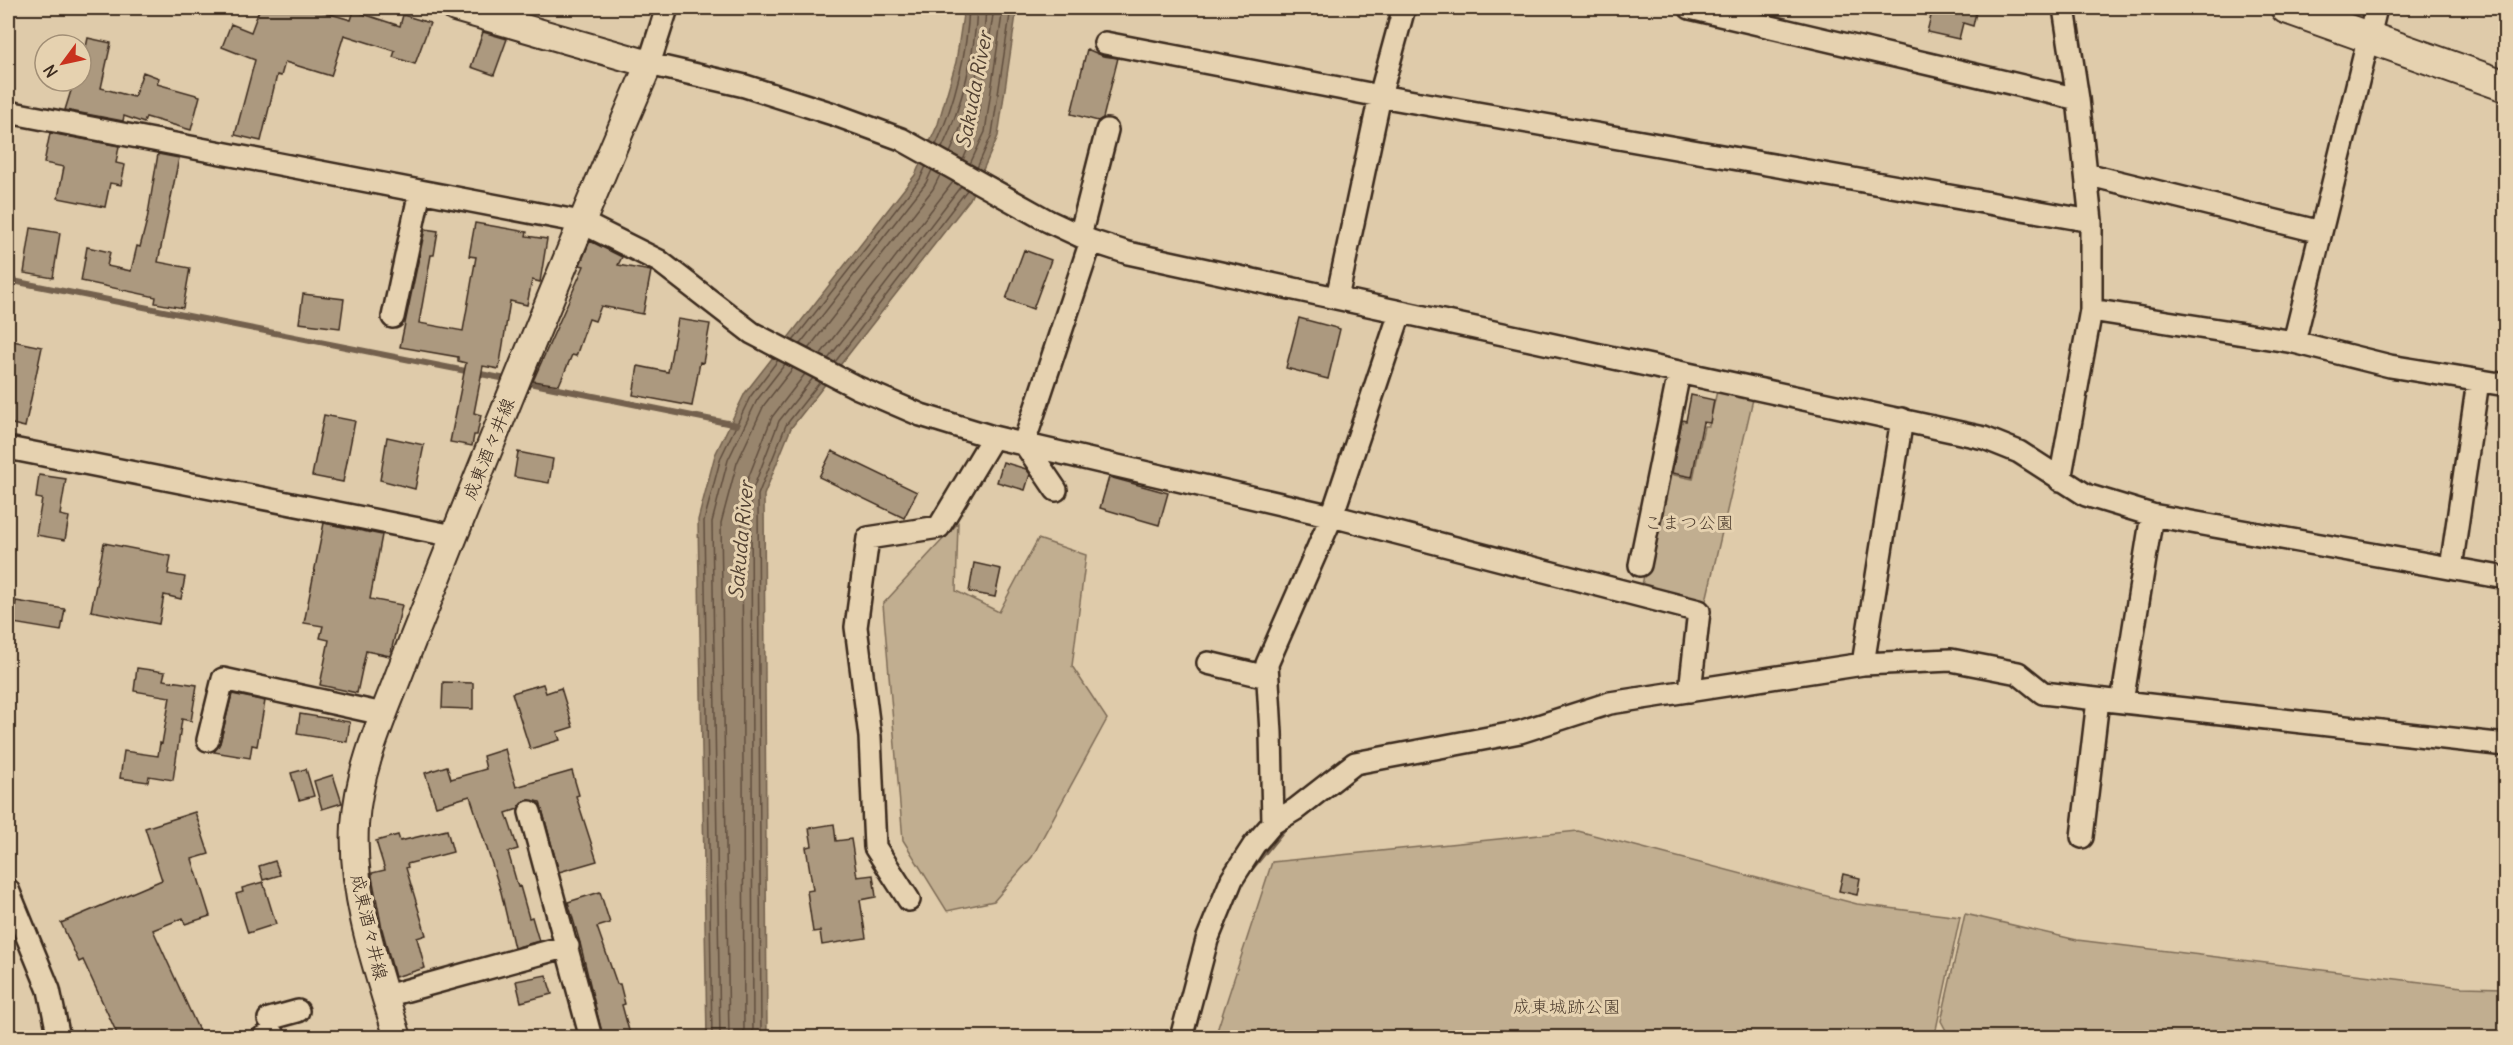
<svg xmlns="http://www.w3.org/2000/svg" width="2513" height="1045" viewBox="0 0 2513 1045" font-family="Delius,'Klee One',sans-serif">
  <style>
    .green { fill: #c1ae90; stroke: #7e6c57; stroke-width: 1.5 }
    .water { fill: #98856d; stroke: #73614d; stroke-width: 1.5 }
    .lines { fill: none; stroke-linecap: round; stroke-linejoin: round }
    .shore { stroke: #604e3e; stroke-width: 1.5 }
    .stream { stroke: #73614d; stroke-width: 6 }
    .building { fill: #ac997f; stroke: #3b2a1e; stroke-width: 1.5 }
    .minor-casing { stroke: #3b2a1e; stroke-width: 26 }
    .major-casing { stroke: #3b2a1e; stroke-width: 30 }
    .highway-casing { stroke: #3b2a1e; stroke-width: 34 }
    .minor { stroke: #e6d2b0; stroke-width: 21 }
    .major { stroke: #e6d2b0; stroke-width: 26 }
    .highway { stroke: #e6d2b0; stroke-width: 30 }
    .labels { text-anchor: middle; stroke-width: 6; stroke-linejoin: round; paint-order: stroke }
    .street-label { font-size: 18px; fill: #3b2a1e; stroke: #e6d2b0 }
    .park-label { font-size: 18px; fill: #4f3e2f; stroke: #e6d2b0 }
    .water-label { font-size: 20px; font-style: italic; fill: #524132; stroke: #e6d2b0 }
  </style>
  <rect width="100%" height="100%" fill="#dfcbaa"/>
  <filter id="ink" filterUnits="userSpaceOnUse"><feTurbulence type="fractalNoise" baseFrequency=".0167" numOctaves="2"/><feDisplacementMap in="SourceGraphic" scale="12" xChannelSelector="R" yChannelSelector="G"/><feConvolveMatrix kernelMatrix="1 2 1 2 8 2 1 2 1" color-interpolation-filters="sRGB"/></filter>
  <g filter="url(#ink)">
    <path class="green" d="M 1717,391 L 1753,399 L 1705,605 L 1641,590 L 1665,473 L 1693,479 L 1704,426 L 1709,426 Z
      M 958,523 L 956,591 L 999,612 L 1038,539 L 1086,555 L 1072,666 L 1107,719 L 1032,857 L 994,901 L 947,911 L 903,840 L 883,604 Z
      M 1578,831 L 1857,904 L 1960,917 L 1935,1034 L 1949,1036 L 1941,1021 L 1965,914 L 2077,940 L 2462,987 L 2505,988 L 2505,1037 L 1215,1037 L 1272,862 Z"/>
    <path class="water" d="M 964,8 L 1017,8 L 998,136 L 970,199 L 791,428 L 764,495 L 767,1037 L 707,1038 L 698,520 L 715,455 L 745,393 L 915,175 L 938,124 L 956,62 Z"/>
    <g class="lines">
      <path class="shore" d="M 936,145 C 955,103 967,53 969,8
        M 942,148 C 962,106 975,54 977,8
        M 950,153 C 970,109 984,56 986,8
        M 963,160 L 976,130 L 994,8
        M 970,164 L 985,132 L 1003,8
        M 977,168 L 992,134 L 1011,8
        M 793,341 L 920,179 L 926,166
        M 800,344 L 926,183 L 932,170
        M 808,349 L 933,189 L 940,175
        M 820,355 L 953,182
        M 828,359 L 961,186
        M 835,362 L 967,190
        M 712,1038 L 704,521 L 721,457 L 750,397 L 778,360
        M 720,1038 L 712,522 L 728,460 L 757,400 L 785,364
        M 729,1038 L 721,523 L 737,463 L 764,405 L 793,368
        M 744,1038 L 742,494 L 772,417 L 805,374
        M 753,1038 L 751,494 L 779,421 L 813,378
        M 761,1038 L 758,495 L 786,425 L 820,382"/>
      <path class="stream" d="M 8,280 L 511,380
        M 524,382 L 737,425
        M 1247,873 L 1288,823"/>
    </g>
    <path class="building" d="M 260,8 L 310,8 L 351,20 L 354,11 L 400,26 L 403,15 L 430,23 L 415,64 L 393,57 L 395,51 L 344,35 L 331,76 L 285,62 L 281,76 L 277,75 L 261,141 L 235,135 L 255,60 L 222,47 L 231,24 L 251,32 Z
      M 1924,8 L 1977,8 L 1973,26 L 1963,23 L 1959,39 L 1927,32 L 1931,16 L 1923,14 Z
      M 483,32 L 507,39 L 494,75 L 471,67 Z
      M 88,38 L 111,43 L 101,88 L 134,97 L 143,72 L 159,78 L 157,84 L 200,96 L 191,130 L 146,117 L 144,123 L 124,116 L 123,121 L 65,110 L 74,81 L 81,81 L 81,69 Z
      M 1087,49 L 1103,56 L 1118,58 L 1103,118 L 1098,121 L 1071,114 Z
      M 50,133 L 119,146 L 116,163 L 125,165 L 121,185 L 110,183 L 105,207 L 58,198 L 64,167 L 44,163 Z
      M 158,154 L 179,158 L 158,262 L 190,268 L 183,308 L 155,303 L 156,297 L 81,281 L 87,247 L 110,252 L 107,266 L 131,271 L 137,246 L 140,247 L 147,220 Z
      M 475,223 L 527,232 L 526,236 L 547,239 L 540,282 L 532,280 L 527,305 L 510,301 L 499,369 L 483,366 L 474,413 L 481,415 L 477,435 L 474,435 L 472,446 L 450,442 L 466,363 L 458,361 L 458,357 L 400,347 L 425,229 L 438,231 L 434,255 L 431,255 L 419,323 L 463,331 L 476,257 L 469,256 Z
      M 31,228 L 60,233 L 53,278 L 24,273 Z
      M 590,241 L 622,257 L 618,265 L 651,271 L 643,314 L 601,306 L 595,321 L 589,319 L 576,356 L 572,355 L 559,385 L 533,381 L 584,266 L 580,265 Z
      M 1024,250 L 1051,260 L 1033,309 L 1006,299 Z
      M 303,294 L 344,299 L 340,328 L 299,323 Z
      M 1299,318 L 1340,329 L 1328,379 L 1286,368 Z
      M 678,319 L 710,324 L 703,363 L 700,362 L 692,406 L 633,395 L 638,366 L 668,372 Z
      M 8,340 L 42,347 L 25,427 L 8,423 Z
      M 1691,395 L 1714,400 L 1710,423 L 1703,422 L 1692,477 L 1672,473 L 1682,420 L 1686,421 Z
      M 324,415 L 355,421 L 343,482 L 312,476 Z
      M 387,437 L 424,445 L 415,489 L 380,480 Z
      M 832,451 L 917,492 L 904,518 L 819,477 Z
      M 518,452 L 553,459 L 549,483 L 514,477 Z
      M 1003,462 L 1026,469 L 1030,474 L 1025,490 L 997,482 Z
      M 39,475 L 66,479 L 60,515 L 69,517 L 65,540 L 36,535 L 42,499 L 36,498 Z
      M 1109,477 L 1168,493 L 1159,525 L 1100,508 Z
      M 324,523 L 382,535 L 370,599 L 402,605 L 390,656 L 366,651 L 357,693 L 320,685 L 329,640 L 320,638 L 323,626 L 304,623 Z
      M 104,543 L 171,556 L 168,574 L 185,577 L 181,599 L 164,595 L 159,624 L 91,611 Z
      M 974,563 L 1001,569 L 995,597 L 969,592 Z
      M 16,601 L 65,609 L 61,631 L 13,623 Z
      M 137,668 L 165,672 L 163,680 L 197,685 L 191,721 L 182,719 L 173,780 L 149,776 L 148,782 L 120,778 L 124,751 L 158,756 L 160,743 L 162,744 L 170,697 L 134,691 Z
      M 443,682 L 473,683 L 473,709 L 442,708 Z
      M 543,684 L 546,693 L 561,688 L 573,727 L 557,732 L 560,740 L 530,749 L 512,693 Z
      M 232,694 L 265,701 L 257,746 L 252,745 L 250,758 L 214,752 L 220,743 Z
      M 300,714 L 350,722 L 347,742 L 297,734 Z
      M 505,749 L 516,787 L 572,771 L 579,795 L 576,796 L 597,861 L 559,872 L 540,802 L 526,800 L 518,809 L 506,813 L 518,849 L 508,852 L 518,887 L 520,886 L 529,918 L 532,917 L 539,941 L 514,948 L 501,892 L 470,796 L 436,806 L 425,773 L 447,766 L 451,779 L 486,769 L 483,756 Z
      M 306,769 L 314,796 L 299,800 L 291,773 Z
      M 333,775 L 342,803 L 322,809 L 314,781 Z
      M 195,812 L 209,854 L 192,859 L 210,916 L 185,924 L 183,918 L 153,930 L 200,1033 L 190,1038 L 119,1038 L 83,960 L 79,962 L 61,923 L 162,880 L 145,828 Z
      M 834,824 L 836,841 L 851,839 L 857,877 L 873,875 L 876,897 L 860,900 L 866,938 L 822,945 L 820,931 L 813,932 L 807,891 L 813,890 L 806,847 L 812,846 L 809,828 Z
      M 447,830 L 453,852 L 407,864 L 408,867 L 406,868 L 426,935 L 417,938 L 425,968 L 395,977 L 382,929 L 372,877 L 372,873 L 385,870 L 376,841 L 398,835 L 400,841 Z
      M 275,861 L 280,875 L 263,880 L 259,866 Z
      M 1843,874 L 1860,878 L 1857,895 L 1839,891 Z
      M 263,882 L 276,924 L 248,933 L 236,894 L 243,892 L 242,888 Z
      M 600,892 L 610,923 L 597,927 L 617,984 L 620,984 L 625,1004 L 622,1005 L 631,1038 L 603,1038 L 580,943 L 568,902 Z
      M 546,975 L 552,994 L 521,1002 L 516,981 Z"/>
    <g class="lines">
      <defs>
        <path id="minor" d="M 667,8 L 649,64 L 745,86 L 833,114 L 901,139 L 1048,221 L 1091,241 L 1128,253 L 1984,438 L 2019,452 L 2086,495 L 2152,515 L 2506,578
          M 1690,8 L 2078,99
          M 1105,43 L 1380,96 L 2091,221
          M 8,112 L 581,222 L 659,261 L 752,333 L 856,387 L 921,415 L 993,437 L 1332,516 L 1699,611 L 1690,691
          M 2086,174 L 2321,232
          M 1080,236 L 1107,130
          M 1337,298 L 1380,96 L 1404,8
          M 2091,310 L 2294,342 L 2390,366 L 2506,385
          M 393,317 L 420,191
          M 2294,342 L 2376,8
          M 1024,443 L 1091,241
          M 1024,443 L 1056,490
          M 8,448 L 454,536
          M 2060,480 L 2091,310 L 2091,221 L 2078,99 L 2064,8
          M 1640,565 L 1679,373
          M 2451,568 L 2478,381
          M 1208,663 L 1267,677
          M 1863,664 L 1902,419
          M 2122,702 L 2152,515
          M 208,740 L 223,679 L 383,714
          M 530,812 L 591,1038
          M 1273,823 L 1271,733 L 1267,664 L 1332,516 L 1400,313
          M 2082,837 L 2098,700
          M 8,890 L 49,990 L 59,1038
          M 909,900 L 875,847 L 870,737 L 856,627 L 868,538 L 939,527 L 993,437
          M 386,996 L 568,946
          M 269,1019 L 298,1011
          M 262,1038 L 273,1033
          M 1181,1038 L 1207,940 L 1232,879 L 1254,845 L 1273,823 L 1296,809 L 1355,763 L 1520,732 L 1610,703 L 1863,664 L 1951,660 L 2018,673 L 2043,693 L 2506,745"/>
        <path id="major" d="M 398,1038 C 377,969 351,897 355,825 C 358,776 377,730 395,685 C 409,648 424,611 439,574 C 507,403 576,233 649,64 L 455,8"/>
        <path id="highway" d="M 2286,8 L 2506,86"/>
      </defs>
      <use href="#minor" class="minor-casing"/>
      <use href="#major" class="major-casing"/>
      <use href="#highway" class="highway-casing"/>
      <use href="#minor" class="minor"/>
      <use href="#major" class="major"/>
      <use href="#highway" class="highway"/>
    </g>
  </g>
  <g class="labels">
    <g class="street-label">
      <text transform="translate(489 449) rotate(-68)" y="6">成東酒々井線</text>
      <text transform="translate(369 927) rotate(77)" y="6">成東酒々井線</text>
    </g>
    <g class="park-label">
      <text x="1689" y="529">こまつ公園</text>
      <text x="1567" y="1013">成東城跡公園</text>
    </g>
    <g class="water-label">
      <text transform="translate(974 90) rotate(-79)" y="7">Sakuda River</text>
      <text transform="translate(741 540) rotate(-85)" y="7">Sakuda River</text>
    </g>
  </g>
  <rect width="2513" height="1045" fill="none" stroke="#e6d2b0" stroke-width="30"/>
  <rect x="15" y="15" width="2483" height="1015" fill="none" stroke="#3b2a1e" stroke-width="2" filter="url(#ink)"/>
  <g transform="translate(63 63) rotate(237)"><circle r="28" fill="#e6d2b0" stroke="#a28f76" stroke-width="1.5"/>
  <path d="M0-4.5L10 22L0 15L-10 22Z" fill="#c8321e"/>
  <text y="-9" font-size="16" font-weight="bold" text-anchor="middle" fill="#3b2a1e">N</text>
  </g>
</svg>
